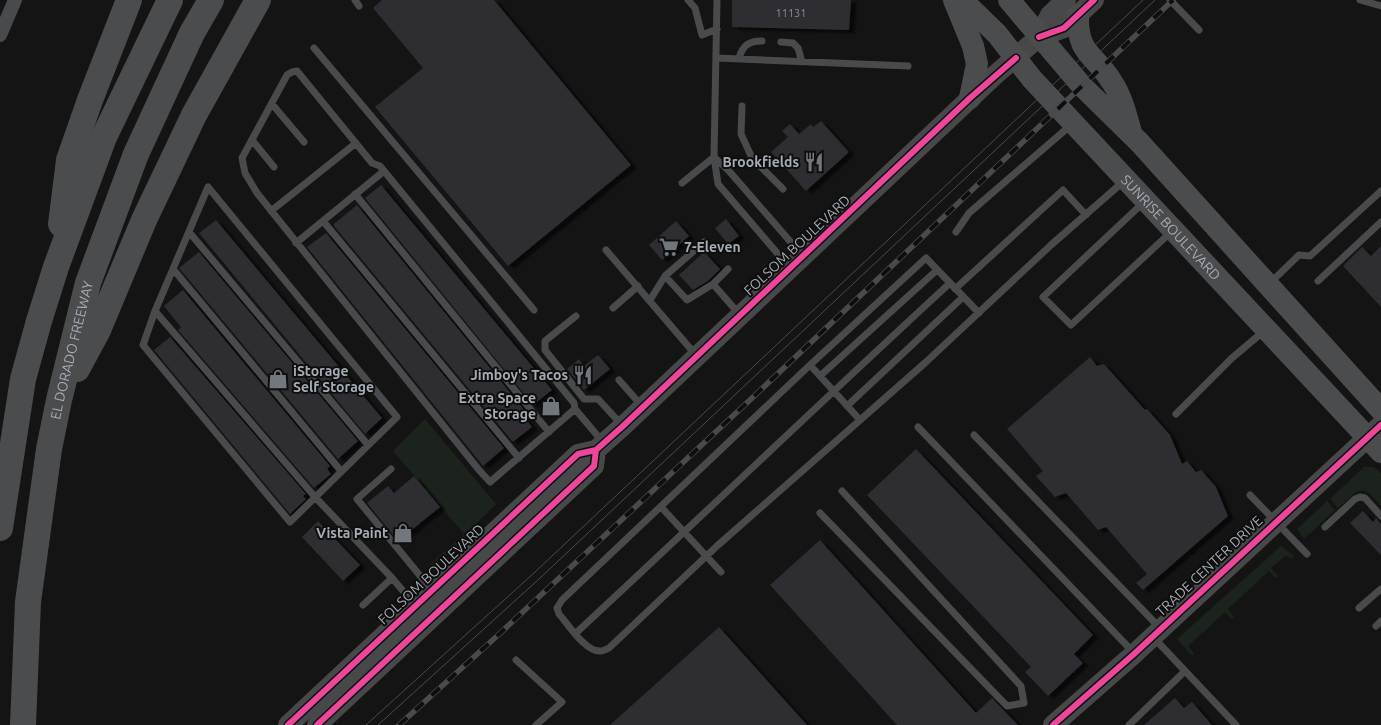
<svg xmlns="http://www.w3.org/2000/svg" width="1381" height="725" viewBox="0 0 1381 725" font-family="Ubuntu,sans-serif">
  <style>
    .green { fill: #1c221c }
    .building { fill: #2e2e30; filter: url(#shadow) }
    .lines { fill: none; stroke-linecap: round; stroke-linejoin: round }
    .lane { stroke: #484a4c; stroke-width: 7 }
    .street { stroke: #484a4c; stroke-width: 14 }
    .secondary { stroke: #47484a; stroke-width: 20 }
    .primary { stroke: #4a4c4e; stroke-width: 22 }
    .highway { stroke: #4a4c4e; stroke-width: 26 }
    .tram { stroke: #484a4c; stroke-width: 1 }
    .rail-casing { stroke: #484a4c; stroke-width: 5.5 }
    .rail { stroke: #0e0e0f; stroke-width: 4; stroke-dasharray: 11; stroke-linecap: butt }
    .cycleway-casing { stroke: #0e0e0f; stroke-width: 9 }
    .cycleway { stroke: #ed469a; stroke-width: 6 }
    .labels { text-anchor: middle; stroke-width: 4; stroke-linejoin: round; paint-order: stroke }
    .number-label { font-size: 11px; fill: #878c94 }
    .poi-label { font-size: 14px; font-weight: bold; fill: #a5acb5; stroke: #0e0e0f; text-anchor: end }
    .street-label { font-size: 14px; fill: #a5acb5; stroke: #0e0e0f }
  </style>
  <defs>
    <filter id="shadow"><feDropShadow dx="5.5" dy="3" stdDeviation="1" flood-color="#0009"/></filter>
  </defs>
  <rect width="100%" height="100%" fill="#141414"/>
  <path class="green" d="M 425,419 L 496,504 L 472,528 L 466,537 L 432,570 L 428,566 L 464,534 L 393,451 Z
    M 1364,467 L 1374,467 L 1381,473 L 1381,506 L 1369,493 L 1363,490 L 1356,492 L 1338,508 L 1330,499 Z
    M 1327,501 L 1335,510 L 1304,539 L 1297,529 Z
    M 1281,546 L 1294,556 L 1291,559 L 1286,555 L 1271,568 L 1278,576 L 1276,578 L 1269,571 L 1228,609 L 1234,617 L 1232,619 L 1225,612 L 1206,630 L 1204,633 L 1203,632 L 1188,646 L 1194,653 L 1192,656 L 1177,639 Z"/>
  <path class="building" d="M 382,0 L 494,0 L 631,165 L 508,266 L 375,107 L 423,68 L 373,8 Z
    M 732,0 L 851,0 L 849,30 L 732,27 Z
    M 821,121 L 849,152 L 806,191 L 771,152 L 788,137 L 782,131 L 790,124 L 799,134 L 811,124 L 813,127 Z
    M 381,185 L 552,390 L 533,405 L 365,198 Z
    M 357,205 L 525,411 L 522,414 L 532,427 L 514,441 L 512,441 L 334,226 L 334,224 Z
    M 726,219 L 739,236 L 728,244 L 715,228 Z
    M 216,220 L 382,418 L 365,434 L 199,233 Z
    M 676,221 L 689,236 L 662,260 L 649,245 Z
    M 326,233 L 504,448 L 483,466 L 307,247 Z
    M 1381,246 L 1381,307 L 1343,266 L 1362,247 L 1371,256 Z
    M 199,252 L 358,441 L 338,459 L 179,268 Z
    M 704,252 L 720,269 L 708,281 L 693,290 L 679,275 Z
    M 183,290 L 330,466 L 327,469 L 331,474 L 314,488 L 178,330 L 181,327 L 164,306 Z
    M 170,337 L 306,494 L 303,496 L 306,499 L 290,514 L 154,350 Z
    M 598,355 L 610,369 L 584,390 L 567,369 L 579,359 L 584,366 Z
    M 1090,357 L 1097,366 L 1104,364 L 1145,410 L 1147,409 L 1170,435 L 1182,464 L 1187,461 L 1196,472 L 1201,470 L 1216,487 L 1228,516 L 1143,590 L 1136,583 L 1147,574 L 1106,527 L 1098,530 L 1066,493 L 1055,497 L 1036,476 L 1043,471 L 1007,429 Z
    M 916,449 L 1093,635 L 1074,654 L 1083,663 L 1048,696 L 1025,672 L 1031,667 L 867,495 Z
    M 414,476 L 440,507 L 398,541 L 367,503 L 388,486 L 394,493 Z
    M 1363,511 L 1373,522 L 1376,518 L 1381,524 L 1381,555 L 1350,523 Z
    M 318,521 L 360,565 L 343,581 L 302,537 Z
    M 820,540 L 976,713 L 992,698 L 1018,725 L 897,725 L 770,585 Z
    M 719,627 L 807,725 L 610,725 Z
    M 1175,698 L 1184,708 L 1192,702 L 1212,725 L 1144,725 Z"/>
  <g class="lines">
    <path class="lane" d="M 355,0 L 359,6
      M 688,0 L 695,8 L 702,35 L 717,29
      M 717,0 L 714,157 L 718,184 L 790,268
      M 1170,0 L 1199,30
      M 1360,0 L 1381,6
      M 781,42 L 793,43 L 798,48 L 802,62
      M 314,48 L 534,310
      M 717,58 L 908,66
      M 739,58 C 743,45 749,41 762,41
      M 272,104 L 304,142
      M 742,106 L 741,134 L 752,158 L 783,189
      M 252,140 L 274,167
      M 714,157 L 729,171 L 802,255
      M 682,183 L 714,157
      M 355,194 L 549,432
      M 1144,202 L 1043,297 L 1071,325 L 1171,232
      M 271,211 L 356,143
      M 323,221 L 519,458
      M 189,232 L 368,445
      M 956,232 L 969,213 L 1071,125
      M 296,243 L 384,171
      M 606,250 L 695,354
      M 173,269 L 341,471
      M 728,269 L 713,284 L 740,315
      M 665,276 L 687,300 L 713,284
      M 1318,281 L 1381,222
      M 1270,283 L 1299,255 L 1310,256 L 1381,191
      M 955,289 L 1063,190 L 1086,215
      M 650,300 L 665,276 L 704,242
      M 613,308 L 638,286
      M 155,311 L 143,345 L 290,522 L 397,417 L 208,187 L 155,311 L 315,497 L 392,578 L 415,605
      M 576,316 L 545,341 L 545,350 L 584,399 L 598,399 L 621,424
      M 810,365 L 926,258 L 979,313
      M 820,376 L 937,270
      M 619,380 L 641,405
      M 847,406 L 963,297
      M 575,409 L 574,403 L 380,166 L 372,163 L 297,71 L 292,72 L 287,75 L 242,158 L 245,173 L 257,193 L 479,470 L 490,482 L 575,409 L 602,441
      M 1176,414 L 1232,358 L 1264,331
      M 860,420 L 810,365 L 562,600 L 557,608 L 559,614 C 568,624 586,653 601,651 C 604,651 606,649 609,648 L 717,546 L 926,362 L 1051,245 L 1124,181
      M 918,427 L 1134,653
      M 974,435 L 1159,627
      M 391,469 L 357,499 L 431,589
      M 1250,495 L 1307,554
      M 661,507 L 721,572
      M 820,513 L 1007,706 L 1024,703 L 1021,686 L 842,491
      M 1325,527 L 1355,499 L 1360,497 L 1365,498 L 1381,516
      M 363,605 L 392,578
      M 1359,608 L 1381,589
      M 1376,626 L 1381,621
      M 576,633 C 701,517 824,399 950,283
      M 1154,638 L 1236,725
      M 516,660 L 562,702 L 536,725
      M 1129,725 L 1185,671"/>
    <path class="street" d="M 0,35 L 15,0"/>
    <path class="secondary" d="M 1039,37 L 1050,15 L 1066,0
      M 288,725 L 578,454 L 596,450 L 623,426 L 995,75 L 1039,37 L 1064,28 L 1094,0
      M 317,725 L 594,466 L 596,450
      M 1053,725 L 1134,654 L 1381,425"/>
    <g class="primary">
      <path d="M 954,0 L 973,46 L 977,64 L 970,98"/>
      <path id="s1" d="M 962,0 L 997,34 L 1032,79 L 1381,452"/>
      <path d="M 1009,0 L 1082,86 L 1140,143 L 1381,410"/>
      <path d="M 1078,15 C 1077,55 1094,53 1112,82 C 1122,97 1126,115 1131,132"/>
    </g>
    <g class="highway">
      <path d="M 61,224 L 69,160 L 90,100 L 129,0"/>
      <path d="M 77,369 L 98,330 L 144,220 L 194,115 L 258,0"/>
      <path d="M 0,528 L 23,379 L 39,321 L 56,267 L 104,137 L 170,0"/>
      <path id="s2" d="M 23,725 L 28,602 L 49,449 L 59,400 L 88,283 L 136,154 L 192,33 L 211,0"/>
    </g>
    <path class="tram" d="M 366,725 L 534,573 L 1143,0
      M 378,725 L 539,579 L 1155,0"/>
    <defs>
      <path id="rail" d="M 399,725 L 496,637 L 751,399 L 1173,0"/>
    </defs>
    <use href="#rail" class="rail-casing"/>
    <use href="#rail" class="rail"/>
    <defs>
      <path id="cycleway" d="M 1039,37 L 1064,28 L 1094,0
        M 288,725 L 578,454 L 596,450 L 623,426 L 970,98 L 1016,58
        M 317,725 L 594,466 L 596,450
        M 1053,725 L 1134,654 L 1381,425"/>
    </defs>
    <use href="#cycleway" class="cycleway-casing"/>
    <use href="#cycleway" class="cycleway"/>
  </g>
  <defs>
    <symbol id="restaurant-bare" viewBox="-9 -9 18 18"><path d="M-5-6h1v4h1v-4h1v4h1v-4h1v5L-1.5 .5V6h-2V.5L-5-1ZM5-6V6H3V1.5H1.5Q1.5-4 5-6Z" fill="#72777d" stroke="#0e0e0f" stroke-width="2.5" paint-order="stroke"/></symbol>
    <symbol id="supermarket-bare" viewBox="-9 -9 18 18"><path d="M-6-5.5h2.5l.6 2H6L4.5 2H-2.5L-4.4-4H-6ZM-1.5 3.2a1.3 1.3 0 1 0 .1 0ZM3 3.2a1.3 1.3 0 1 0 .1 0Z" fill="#72777d" stroke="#0e0e0f" stroke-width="2.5" paint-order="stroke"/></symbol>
    <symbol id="shop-bare" viewBox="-9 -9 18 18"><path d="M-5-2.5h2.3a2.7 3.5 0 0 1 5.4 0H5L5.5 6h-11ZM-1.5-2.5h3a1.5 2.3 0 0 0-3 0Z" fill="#72777d" stroke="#0e0e0f" stroke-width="2.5" paint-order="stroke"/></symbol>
  </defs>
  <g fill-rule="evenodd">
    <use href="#restaurant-bare" x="800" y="148" width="28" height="28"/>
    <use href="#supermarket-bare" x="655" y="233" width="28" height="28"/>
    <use href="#restaurant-bare" x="569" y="361" width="28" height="28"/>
    <use href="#shop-bare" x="264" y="365" width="28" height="28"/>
    <use href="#shop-bare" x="537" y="392" width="28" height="28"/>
    <use href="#shop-bare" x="389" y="519" width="28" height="28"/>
  </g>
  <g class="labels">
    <g class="number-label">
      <text x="791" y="17">11131</text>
    </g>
    <g class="poi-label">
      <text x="799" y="167">Brookfields</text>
      <text x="684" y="252" text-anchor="start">7-Eleven</text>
      <text x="293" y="376" text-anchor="start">iStorage<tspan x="293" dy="16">Self Storage</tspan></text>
      <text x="568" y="380">Jimboy's Tacos</text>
      <text x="536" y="403">Extra Space<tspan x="536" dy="16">Storage</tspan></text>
      <text x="388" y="538">Vista Paint</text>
    </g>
    <g class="street-label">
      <text dy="5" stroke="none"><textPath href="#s1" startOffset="309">SUNRISE BOULEVARD</textPath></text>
      <text transform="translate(797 245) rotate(-43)" y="5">FOLSOM BOULEVARD</text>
      <text dy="5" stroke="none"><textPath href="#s2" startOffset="379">EL DORADO FREEWAY</textPath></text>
      <text transform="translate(1209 566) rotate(-43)" y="5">TRADE CENTER DRIVE</text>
      <text transform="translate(431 574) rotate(-43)" y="5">FOLSOM BOULEVARD</text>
    </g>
  </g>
</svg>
